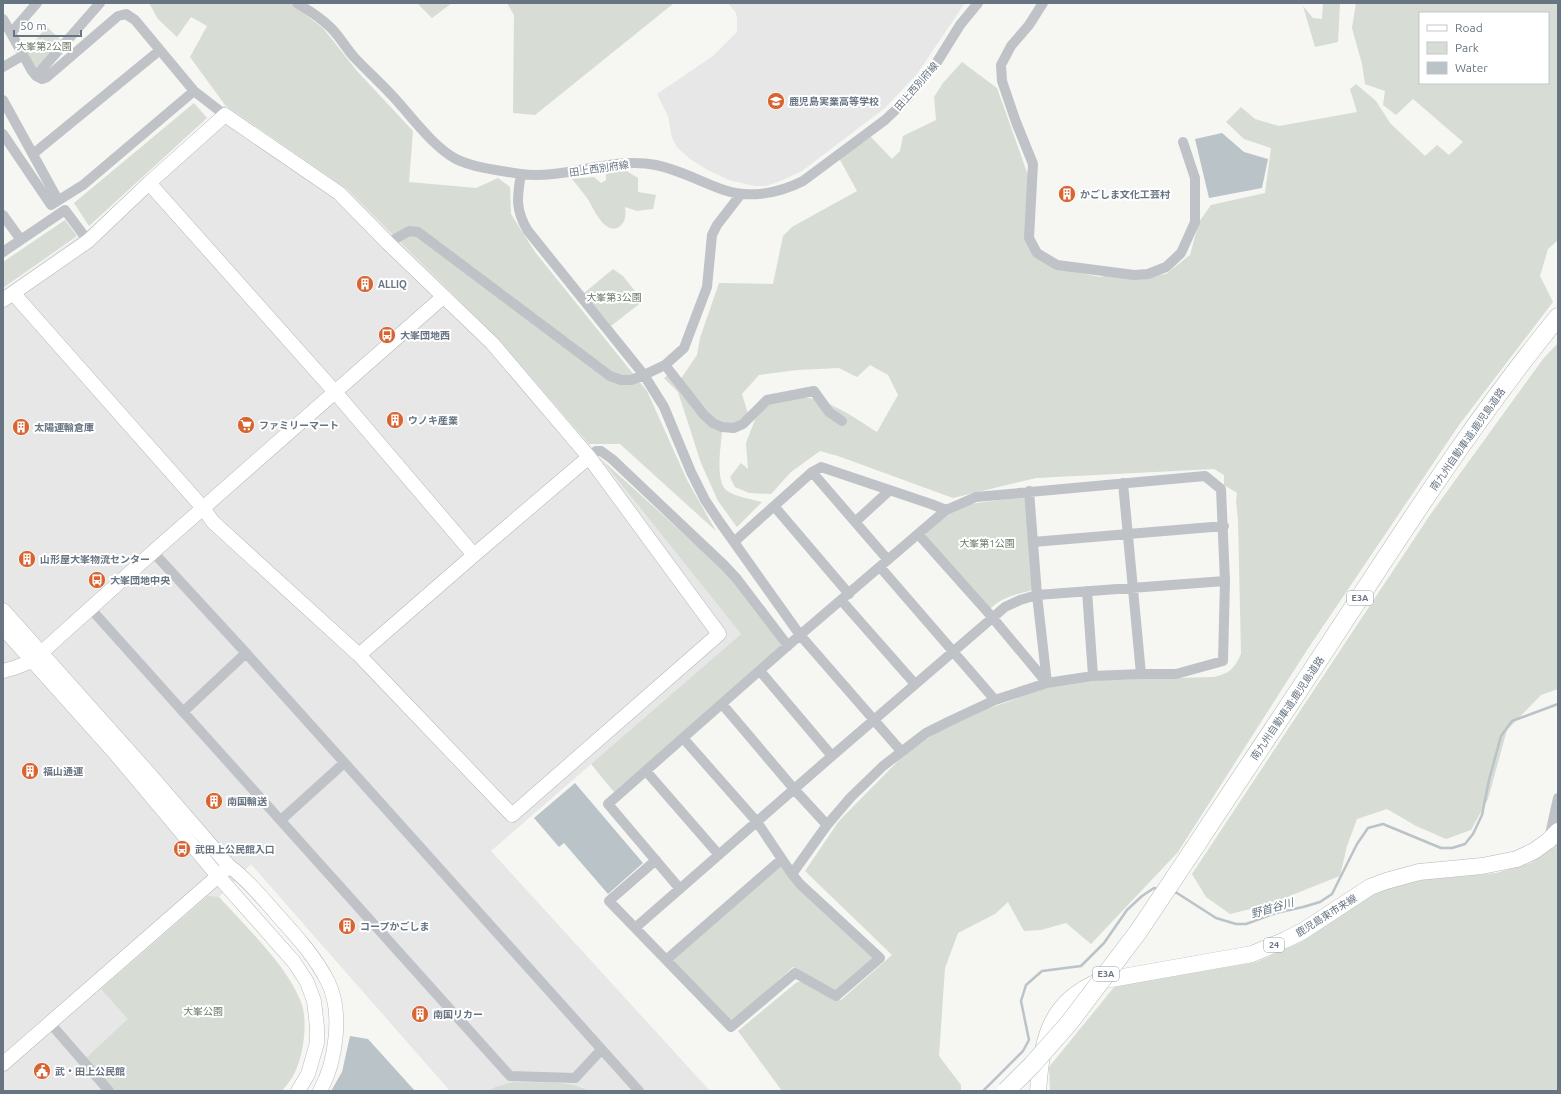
<svg xmlns="http://www.w3.org/2000/svg" width="1561" height="1094" viewBox="0 0 1561 1094" font-family="Ubuntu,'Noto Sans JP',sans-serif">
  <style>
    .built { fill: #e6e7e6 }
    .green { fill: #d7dcd4; fill-rule: evenodd }
    .water { fill: #b9c3c8 }
    .lines { fill: none; stroke-linecap: round; stroke-linejoin: round }
    .stream { stroke: #b9c3c8; stroke-width: 2.5 }
    .secondary-casing { stroke: #b4b8bc; stroke-width: 15 }
    .primary-casing { stroke: #b5b8bc; stroke-width: 17 }
    .highway-casing { stroke: #b4b7ba; stroke-width: 19 }
    .street { stroke: #bfc2c6; stroke-width: 10 }
    .secondary { stroke: #fff; stroke-width: 14 }
    .primary { stroke: #fff; stroke-width: 16 }
    .highway { stroke: #fff; stroke-width: 18 }
    .highway-bridge-casing { stroke: #b4b7ba; stroke-width: 19; stroke-linecap: butt }
    .highway-bridge { stroke: #fff; stroke-width: 18 }
    .labels { text-anchor: middle; stroke-width: 4; stroke-linejoin: round; paint-order: stroke }
    .shield { fill: #fff; stroke: #959ea8; stroke-width: 1 }
    .shield-label { font-size: 9px; font-weight: bold; fill: #677482 }
    .park-label { font-size: 10px; fill: #687965; stroke: #fff }
    .street-label { font-size: 10px; fill: #677482; stroke: #fff }
    .poi-label { font-size: 10px; font-weight: bold; fill: #677482; stroke: #fff; text-anchor: start }
    .water-label { font-size: 11px; font-style: italic; fill: #63757f; stroke: #fff }
  </style>
  <rect width="100%" height="100%" fill="#f6f6f3"/>
  <path class="built" d="M 728,3 L 965,3 L 917,74 L 885,108 L 802,171 L 778,182 L 766,186 L 755,186 L 729,180 L 706,169 L 690,159 L 677,147 L 672,138 L 668,116 L 657,94 L 713,56 L 737,32 L 737,19 L 736,13 Z
    M 225,105 L 347,189 L 499,340 L 589,444 L 741,634 L 491,851 L 710,1091 L 590,1091 L 582,1087 L 551,1083 L 513,1082 L 495,1087 L 489,1091 L 450,1091 L 251,864 L 219,897 L 216,897 L 221,1091 L 3,1091 L 3,290 L 89,229 Z"/>
  <path class="green" d="M 149,3 L 290,3 L 323,28 L 357,71 L 413,131 L 409,182 L 476,188 L 498,178 L 510,187 L 511,214 L 535,252 L 647,391 L 687,480 L 716,531 L 620,444 L 589,444 L 499,340 L 347,189 L 225,105 L 190,57 L 207,26 L 191,17 L 177,37 L 158,19 Z
    M 417,3 L 452,3 L 432,18 Z
    M 507,3 L 674,3 L 535,115 L 513,113 L 514,15 Z
    M 1323,3 L 1340,3 L 1338,42 L 1315,47 L 1303,6 L 1313,18 L 1322,19 Z
    M 1356,3 L 1558,3 L 1558,240 L 1548,249 L 1540,276 L 1553,302 L 1459,425 L 1307,650 L 1178,852 L 1091,944 L 1066,923 L 1041,930 L 1024,931 L 1008,902 L 995,914 L 958,933 L 945,968 L 939,1056 L 961,1085 L 961,1091 L 782,1091 L 738,1031 L 797,982 L 806,981 L 831,997 L 841,1000 L 892,955 L 805,871 L 839,821 L 904,755 L 934,734 L 987,709 L 1047,688 L 1102,680 L 1214,677 C 1230,673 1234,669 1241,654 L 1238,520 L 1236,501 L 1237,493 L 1224,485 L 1224,475 L 1214,469 L 1036,478 L 953,498 L 838,456 L 820,451 L 791,472 L 771,494 L 749,493 L 735,487 L 730,477 L 741,463 L 748,469 L 746,443 L 756,417 L 770,400 C 779,399 789,398 798,397 C 827,397 853,417 877,432 L 898,395 L 888,375 L 870,365 L 857,377 L 839,368 L 797,370 L 759,375 L 742,394 L 749,417 L 722,431 C 721,446 715,479 726,490 C 735,497 751,499 762,502 L 737,527 L 718,501 L 701,463 L 678,392 L 664,378 L 669,374 L 680,380 L 697,355 L 700,338 L 719,283 L 773,284 L 783,236 L 792,227 L 857,191 L 839,158 L 871,137 L 892,159 L 900,151 L 903,136 L 936,120 L 934,97 L 943,83 L 962,62 L 997,88 L 1029,178 L 1035,255 L 1061,269 L 1100,277 L 1120,273 L 1136,279 L 1166,274 L 1190,255 L 1199,222 L 1211,205 L 1265,193 L 1271,148 L 1244,139 L 1226,122 L 1241,107 L 1255,119 L 1279,126 L 1357,112 L 1350,89 L 1356,84 L 1376,101 L 1390,123 L 1425,156 L 1437,145 L 1449,155 L 1463,142 L 1413,99 L 1396,115 L 1383,105 L 1385,91 L 1365,84 L 1362,64 L 1352,28 ZM 1420,13 L 1548,13 L 1548,83 L 1420,83 Z
    M 47,27 L 62,41 L 38,69 L 35,69 L 25,52 Z
    M 194,103 L 207,118 L 89,226 L 74,203 Z
    M 625,170 L 638,178 L 638,192 L 656,195 L 653,209 L 637,211 L 625,207 C 626,214 626,222 619,227 C 605,235 594,210 589,201 C 584,194 578,186 572,179 L 594,177 L 601,183 L 606,180 L 606,173 Z
    M 65,220 L 77,236 L 3,288 L 3,262 Z
    M 613,269 L 623,276 L 643,301 L 611,326 L 584,293 Z
    M 1558,343 L 1558,689 L 1541,695 L 1507,730 L 1488,799 L 1471,830 L 1446,839 L 1416,826 L 1387,809 L 1357,819 L 1347,846 L 1340,876 L 1267,905 L 1230,914 L 1206,897 L 1192,874 L 1430,515 L 1543,359 Z
    M 601,459 L 728,574 L 781,645 L 780,649 L 614,792 L 591,764 L 741,634 Z
    M 1022,497 L 1026,500 L 1033,590 C 1017,594 1002,597 990,609 L 926,537 L 926,532 L 947,514 L 970,504 Z
    M 1558,844 L 1558,1091 L 1050,1091 L 1049,1067 L 1115,986 L 1257,962 L 1301,942 L 1338,918 L 1363,899 L 1400,884 L 1444,876 L 1447,878 L 1496,873 L 1530,863 Z
    M 779,866 L 783,867 L 872,955 L 872,960 L 839,990 L 833,990 L 793,967 L 733,1021 L 730,1022 L 673,963 L 673,959 Z
    M 208,896 L 219,897 C 245,926 290,968 302,1005 C 308,1024 303,1059 293,1076 C 290,1081 286,1086 282,1091 L 115,1091 L 86,1058 L 128,1019 L 101,989 Z
    M 513,1082 C 538,1083 568,1080 590,1091 L 489,1091 L 495,1087 Z"/>
  <path class="water" d="M 1222,133 L 1244,152 L 1268,159 L 1262,188 L 1209,198 L 1195,139 Z
    M 575,783 L 643,863 L 608,894 L 564,843 L 559,847 L 534,818 Z
    M 350,1036 L 368,1039 L 415,1091 L 331,1091 L 342,1072 Z"/>
  <g class="lines">
    <path class="stream" d="M 1172,892 L 1177,893 L 1216,918 L 1236,924 L 1246,924 L 1276,913 L 1303,907 L 1320,902 L 1332,894 L 1357,844 L 1368,828 L 1383,824 L 1441,848 L 1452,848 L 1465,844 L 1473,834 L 1482,815 L 1489,780 L 1501,736 L 1512,721 L 1558,704
      M 983,1091 L 1023,1051 L 1029,1040 L 1021,1001 L 1026,985 L 1042,971 L 1081,966 L 1104,943 L 1127,910 L 1142,896 L 1154,888 L 1159,889"/>
    <defs>
      <path id="secondary" d="M 149,183 L 335,392 L 474,555
        M 3,300 L 13,293 L 88,241 L 149,183 L 225,115 L 339,193 L 388,243 L 492,343 L 589,457 L 719,634 L 512,815 L 359,655 L 213,522 L 203,508 L 13,293
        M 3,610 L 145,769 L 229,866 C 249,881 264,900 280,918 C 298,938 316,958 328,982 C 343,1012 336,1062 320,1091
        M 3,628 L 114,752 L 218,876 L 294,962 L 307,982 L 314,1001 L 317,1027 L 317,1043 L 308,1074 L 298,1091
        M 359,655 L 474,555 L 589,457
        M 3,671 L 14,668 L 32,661 L 153,552 L 443,297
        M 3,1064 L 225,870"/>
      <path id="primary" d="M 1038,1091 C 1042,1041 1048,1002 1100,981 L 1252,954 L 1285,940 L 1303,931 L 1370,887 L 1386,881 L 1419,872 L 1482,866 L 1517,859 L 1534,851 L 1548,841 L 1558,831"/>
      <path id="highway" d="M 1195,847 C 1250,763 1307,679 1362,594 C 1424,499 1486,405 1558,317"/>
    </defs>
    <use href="#secondary" class="secondary-casing"/>
    <use href="#primary" class="primary-casing"/>
    <use href="#highway" class="highway-casing"/>
    <path class="street" d="M 297,3 C 308,10 320,17 329,26 C 339,35 345,47 354,57 C 368,72 384,86 398,102 C 414,120 435,148 456,159 C 474,168 502,171 521,174 C 566,180 611,156 656,165 C 680,170 701,182 724,190 C 750,199 779,193 803,181 L 885,120 L 906,100 L 937,62 L 960,25 L 978,3
      M 1043,3 L 1029,25 L 1011,46 L 1001,65 L 1002,81 L 1016,122 L 1033,164 L 1029,238 L 1037,253 L 1057,265 L 1134,275 L 1148,274 L 1166,267 L 1181,253 L 1195,222 L 1195,178 L 1183,142
      M 3,19 L 32,71 L 36,76 L 42,79 L 47,77 L 118,16 L 126,14 L 135,20 L 194,91 L 225,115
      M 11,33 L 37,3
      M 3,67 L 22,56
      M 36,76 L 100,3
      M 3,100 L 58,200
      M 3,134 L 51,205 L 83,185 L 194,91
      M 33,154 L 160,50
      M 521,174 C 517,197 515,210 528,231 L 644,375 L 664,407 L 691,472 L 705,500 L 719,521 L 800,635 L 901,751
      M 3,215 L 21,240
      M 388,243 L 409,231 L 418,232 L 610,376 L 621,380 L 631,380 L 644,375 L 665,365 L 684,348 L 707,287 L 712,235 L 717,225 L 741,194
      M 3,252 L 65,210 L 88,241
      M 665,365 L 704,415 L 713,423 L 722,427 L 734,428 L 743,424 L 767,400 L 814,391 L 829,412 L 842,421
      M 589,457 L 596,451 L 601,451 L 612,459 L 724,565 L 737,579 L 788,646
      M 812,472 L 888,560
      M 1123,483 L 1141,674
      M 1029,491 L 1037,595 L 1047,683
      M 774,506 L 849,594
      M 855,522 L 890,490
      M 918,534 L 992,617 L 1047,683
      M 734,542 L 812,472 L 821,467 L 931,504 L 946,510
      M 1033,542 L 1224,526
      M 153,552 L 246,653 L 639,1091
      M 880,567 L 995,700
      M 1087,591 L 1093,676
      M 841,600 L 915,684
      M 90,608 L 510,1076 L 575,1078 L 601,1050
      M 760,671 L 832,756
      M 722,704 L 794,789 L 827,825
      M 183,712 L 246,653
      M 646,771 L 719,855
      M 281,820 L 344,763
      M 1549,839 L 1558,798
      M 656,860 L 609,901 L 731,1027 L 795,973 L 836,996 L 880,958 L 800,884 L 792,874 L 757,822 L 683,738
      M 680,889 L 608,804 L 800,635 L 946,510 L 976,497 L 1205,476 L 1221,489 L 1225,581 L 1223,661 L 1176,674 L 1141,674 L 1093,676 L 1047,683 L 995,700 L 950,721 L 926,733 L 883,766 L 850,798 L 827,825 L 792,874
      M 635,928 L 832,756 L 1005,607 L 1020,600 L 1037,595 L 1225,581
      M 666,960 L 782,859
      M 50,1023 L 109,1091"/>
    <use href="#secondary" class="secondary"/>
    <use href="#primary" class="primary"/>
    <use href="#highway" class="highway"/>
    <defs>
      <path id="highway-bridge" d="M 1006,1091 L 1032,1065 L 1069,1023 L 1138,932 L 1195,847"/>
    </defs>
    <use href="#highway-bridge" class="highway-bridge-casing"/>
    <use href="#highway-bridge" class="highway-bridge"/>
  </g>
  <defs>
    <symbol id="school-disc" viewBox="-11 -11 22 22"><circle r="9.5" fill="#d76532" stroke="#fff"/><path d="M0-5L7-2L0 1L-7-2ZM-4 1L0 2.5L4 1V4Q0 6-4 4Z" fill="#fff"/></symbol>
    <symbol id="building-disc" viewBox="-11 -11 22 22"><circle r="9.5" fill="#d76532" stroke="#fff"/><path d="M-4-6H4V6H1V3H-1V6H-4ZM-2.5-4.3h1.7v1.8h-1.7ZM.8-4.3h1.7v1.8H.8ZM-2.5-1h1.7V.8h-1.7ZM.8-1h1.7V.8H.8Z" fill="#fff"/></symbol>
    <symbol id="bus-disc" viewBox="-11 -11 22 22"><circle r="9.5" fill="#d76532" stroke="#fff"/><path d="M-5-6H5V4H4V6H2V4H-2V6H-4V4H-5ZM-3.5-4V0h7V-4ZM-3.5 1.2v1.5H-2V1.2ZM2 1.2v1.5H3.5V1.2Z" fill="#fff"/></symbol>
    <symbol id="supermarket-disc" viewBox="-11 -11 22 22"><circle r="9.5" fill="#d76532" stroke="#fff"/><path d="M-6-5.5h2.5l.6 2H6L4.5 2H-2.5L-4.4-4H-6ZM-1.5 3.2a1.3 1.3 0 1 0 .1 0ZM3 3.2a1.3 1.3 0 1 0 .1 0Z" fill="#fff"/></symbol>
    <symbol id="civic-disc" viewBox="-11 -11 22 22"><circle r="9.5" fill="#d76532" stroke="#fff"/><path d="M-.6-6.5H3V-4.5H.6V-3L4-1V1h2V6H-6V1h2V-1L-.6-3ZM-1.2 2.5V6h2.4V2.5Z" fill="#fff"/></symbol>
  </defs>
  <g fill-rule="evenodd">
    <use href="#school-disc" x="766" y="91" width="20" height="20"/>
    <use href="#building-disc" x="1057" y="184" width="20" height="20"/>
    <use href="#building-disc" x="355" y="274" width="20" height="20"/>
    <use href="#bus-disc" x="377" y="325" width="20" height="20"/>
    <use href="#building-disc" x="385" y="410" width="20" height="20"/>
    <use href="#supermarket-disc" x="236" y="415" width="20" height="20"/>
    <use href="#building-disc" x="11" y="417" width="20" height="20"/>
    <use href="#building-disc" x="17" y="549" width="20" height="20"/>
    <use href="#bus-disc" x="87" y="570" width="20" height="20"/>
    <use href="#building-disc" x="20" y="761" width="20" height="20"/>
    <use href="#building-disc" x="204" y="791" width="20" height="20"/>
    <use href="#bus-disc" x="172" y="839" width="20" height="20"/>
    <use href="#building-disc" x="337" y="916" width="20" height="20"/>
    <use href="#building-disc" x="410" y="1004" width="20" height="20"/>
    <use href="#civic-disc" x="32" y="1061" width="20" height="20"/>
  </g>
  <g class="labels">
    <g class="shield">
      <rect x="1347" y="591" width="26" height="14" rx="3"/>
      <rect x="1264" y="938" width="20" height="14" rx="3"/>
      <rect x="1093" y="967" width="26" height="14" rx="3"/>
    </g>
    <g class="shield-label">
      <text x="1360" y="601">E3A</text>
      <text x="1274" y="948">24</text>
      <text x="1106" y="977">E3A</text>
    </g>
    <g class="park-label">
      <text x="44" y="50">大峯第2公園</text>
      <text x="614" y="301">大峯第3公園</text>
      <text x="987" y="547">大峯第1公園</text>
      <text x="203" y="1015">大峯公園</text>
    </g>
    <g class="street-label">
      <text transform="translate(916 86) rotate(-49)" y="4">田上西別府線</text>
      <text transform="translate(599 168) rotate(-8)" y="4">田上西別府線</text>
      <text transform="translate(1467 439) rotate(-55)" y="4">南九州自動車道;鹿児島道路</text>
      <text transform="translate(1287 708) rotate(-56)" y="4">南九州自動車道;鹿児島道路</text>
      <text transform="translate(1326 915) rotate(-32)" y="4">鹿児島東市来線</text>
    </g>
    <g class="poi-label">
      <text x="789" y="105">鹿児島実業高等学校</text>
      <text x="1080" y="198">かごしま文化工芸村</text>
      <text x="378" y="288">ALLIQ</text>
      <text x="400" y="339">大峯団地西</text>
      <text x="408" y="424">ウノキ産業</text>
      <text x="259" y="429">ファミリーマート</text>
      <text x="34" y="431">太陽運輸倉庫</text>
      <text x="40" y="563">山形屋大峯物流センター</text>
      <text x="110" y="584">大峯団地中央</text>
      <text x="43" y="775">福山通運</text>
      <text x="227" y="805">南国輸送</text>
      <text x="195" y="853">武田上公民館入口</text>
      <text x="360" y="930">コープかごしま</text>
      <text x="433" y="1018">南国リカー</text>
      <text x="55" y="1075">武・田上公民館</text>
    </g>
    <g class="water-label">
      <text transform="translate(1272 908) rotate(-16)" y="4">野首谷川</text>
    </g>
  </g>
  <rect width="1561" height="1094" fill="none" stroke="#677482" stroke-width="8"/>
  <rect x="1419" y="12" width="130" height="72" fill="#ffffff" stroke="#c2c7cd"/>
  <rect x="1427" y="25" width="20" height="6" fill="#ffffff" stroke="#c2c7cd"/>
  <text x="1455" y="32" font-size="12" fill="#677482">Road</text>
  <rect x="1427" y="42" width="20" height="12" fill="#d7dcd4" stroke="#c2c7cd"/>
  <text x="1455" y="52" font-size="12" fill="#677482">Park</text>
  <rect x="1427" y="62" width="20" height="12" fill="#b9c3c8" stroke="#c2c7cd"/>
  <text x="1455" y="72" font-size="12" fill="#677482">Water</text>
  <path d="M14 30v6h67v-6" fill="none" stroke="#677482" stroke-width="2"/>
  <text x="20" y="30" font-size="12" fill="#677482" stroke="#ffffff" stroke-width="3" paint-order="stroke">50 m</text>
</svg>
